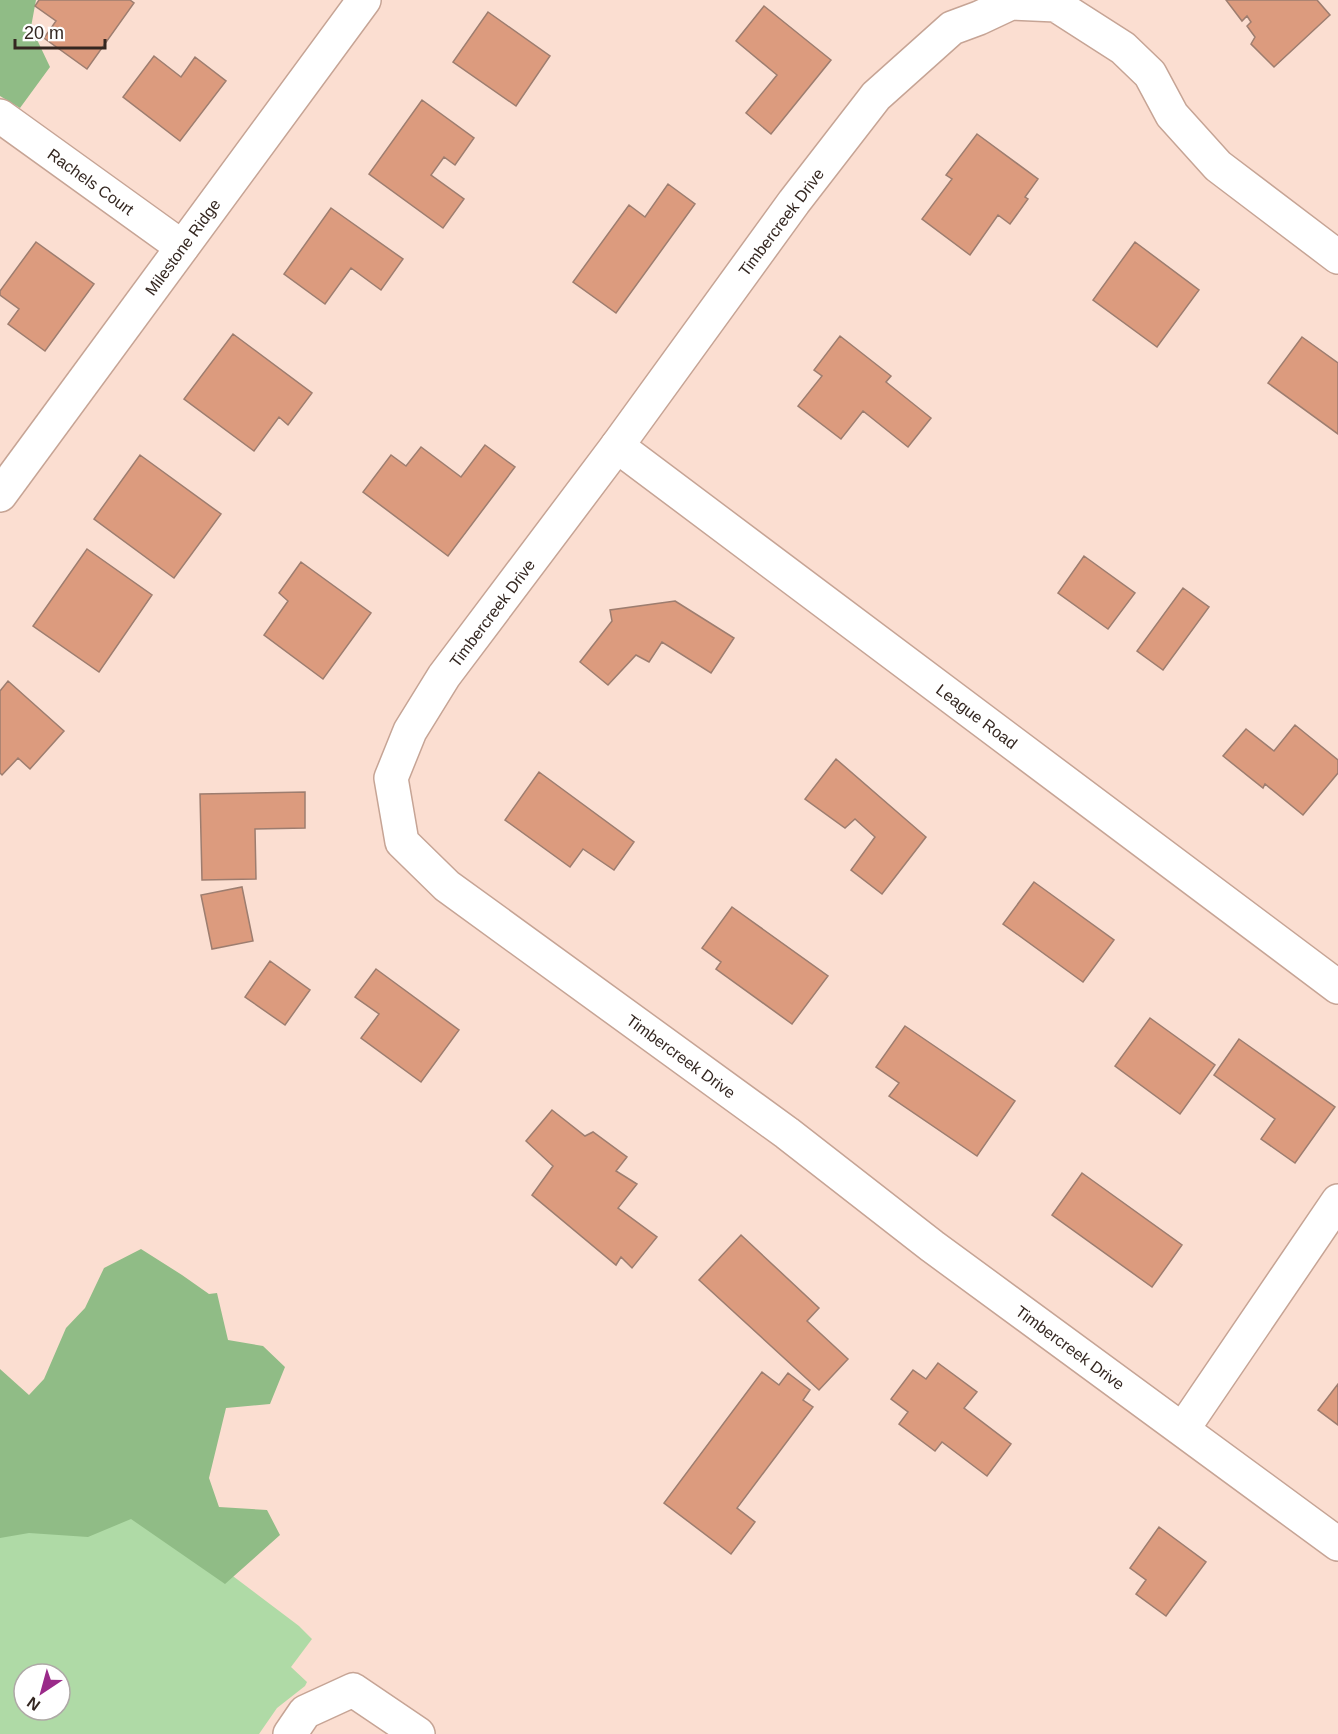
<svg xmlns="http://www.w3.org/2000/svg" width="1338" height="1734" viewBox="0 0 1338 1734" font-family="Helvetica,sans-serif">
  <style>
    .green { fill: #afdaa6; fill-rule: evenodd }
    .forest { fill: #90bc86 }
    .building { fill: #dc9b7e; stroke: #9d7d6f; stroke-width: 1.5 }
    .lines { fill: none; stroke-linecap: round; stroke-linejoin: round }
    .minor-casing { stroke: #c6a495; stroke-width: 36 }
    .minor { stroke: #fff; stroke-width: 33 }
    .labels { text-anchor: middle; stroke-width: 4.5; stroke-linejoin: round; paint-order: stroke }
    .street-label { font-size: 16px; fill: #342721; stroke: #fff }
  </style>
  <rect width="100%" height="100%" fill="#fbded1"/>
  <path class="green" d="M 0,1450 L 205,1555 L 299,1626 L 312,1639 L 291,1667 L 307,1682 L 305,1686 L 277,1708 L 259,1734 L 0,1734 ZM 24,1674 L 60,1674 L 60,1710 L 24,1710 Z"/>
  <path class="forest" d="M 0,0 L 36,0 L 31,27 L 50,67 L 20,108 L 0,96 Z
    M 141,1249 L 182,1275 L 209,1294 L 217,1293 L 228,1340 L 263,1346 L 285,1367 L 270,1404 L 226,1408 L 209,1478 L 219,1507 L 267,1510 L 280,1535 L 225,1584 L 131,1519 L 88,1537 L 29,1533 L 0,1538 L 0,1369 L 29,1395 L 44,1379 L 66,1328 L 85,1308 L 104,1268 Z"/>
  <path class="building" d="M 39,0 L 130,0 L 134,3 L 87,69 L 44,38 L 56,21 L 35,6 Z
    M 1226,0 L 1317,0 L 1330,15 L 1274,67 L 1251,44 L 1255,37 L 1247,26 L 1251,22 L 1247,16 L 1242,21 Z
    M 764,6 L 831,60 L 771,134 L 746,113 L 777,75 L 736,41 Z
    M 488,12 L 550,56 L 516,106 L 453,62 Z
    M 154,56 L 181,77 L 195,57 L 226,81 L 180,141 L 123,97 Z
    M 422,100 L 474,138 L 455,165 L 444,157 L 431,175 L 464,199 L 443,228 L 369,174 Z
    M 977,134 L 1038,179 L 1025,197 L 1028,199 L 1010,224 L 998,215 L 970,255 L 922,219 L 952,179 L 946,175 Z
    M 668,184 L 695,204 L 616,313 L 573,282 L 629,205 L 645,217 Z
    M 331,208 L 403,259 L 381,290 L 351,268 L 325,304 L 284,274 Z
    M 36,242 L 94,284 L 45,351 L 8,324 L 19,309 L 0,295 L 0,291 Z
    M 1135,242 L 1199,290 L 1157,347 L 1093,300 Z
    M 233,334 L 312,393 L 288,425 L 279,417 L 254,451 L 184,399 Z
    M 840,336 L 891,376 L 886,382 L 931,418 L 908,447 L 863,411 L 841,439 L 798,406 L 822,376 L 814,370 Z
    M 1302,337 L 1338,363 L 1338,434 L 1268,383 Z
    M 485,445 L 515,467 L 448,556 L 363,492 L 391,455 L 406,466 L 421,447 L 461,477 Z
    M 140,455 L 221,514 L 174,578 L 94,519 Z
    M 87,549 L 152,595 L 99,672 L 33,626 Z
    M 1084,556 L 1135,593 L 1108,629 L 1058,593 Z
    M 301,562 L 371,613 L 323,679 L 264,635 L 288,601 L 279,593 Z
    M 1183,588 L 1209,607 L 1163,670 L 1137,651 Z
    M 675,601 L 734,638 L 711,673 L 662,642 L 649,662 L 636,655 L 608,685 L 580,662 L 612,621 L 610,610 Z
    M 8,681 L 64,731 L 30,769 L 18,758 L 2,775 L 0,773 L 0,691 Z
    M 1295,725 L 1338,760 L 1338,773 L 1303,815 L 1265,784 L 1263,788 L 1223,756 L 1246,729 L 1274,751 Z
    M 836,759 L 926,837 L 882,894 L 851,870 L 875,837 L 855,819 L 845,828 L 805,799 Z
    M 539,772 L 634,842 L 614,870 L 583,849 L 570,867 L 505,820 Z
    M 305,792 L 305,828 L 255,829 L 256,879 L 202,880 L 200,794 Z
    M 1034,882 L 1114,940 L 1083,982 L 1003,924 Z
    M 242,887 L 253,941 L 212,949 L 201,895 Z
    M 732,907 L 828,976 L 792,1024 L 716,969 L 721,962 L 702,948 Z
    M 270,961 L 310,990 L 285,1025 L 245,997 Z
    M 376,969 L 459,1030 L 421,1082 L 361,1038 L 379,1014 L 355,997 Z
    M 1150,1018 L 1215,1065 L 1180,1114 L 1115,1066 Z
    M 905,1026 L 1015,1101 L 977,1156 L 889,1096 L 899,1083 L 876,1067 Z
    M 1239,1039 L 1335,1107 L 1295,1163 L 1261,1139 L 1275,1119 L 1214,1075 Z
    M 552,1110 L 585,1136 L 593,1132 L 627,1157 L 616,1171 L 637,1184 L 618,1208 L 657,1237 L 632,1268 L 621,1257 L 616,1265 L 532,1195 L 553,1166 L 526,1141 Z
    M 1082,1173 L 1182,1245 L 1152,1287 L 1052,1215 Z
    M 741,1235 L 819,1308 L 807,1321 L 848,1359 L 819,1390 L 699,1280 Z
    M 938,1363 L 977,1392 L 964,1408 L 1011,1444 L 987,1476 L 942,1442 L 935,1451 L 899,1424 L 908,1412 L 891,1399 L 913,1370 L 926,1379 Z
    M 762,1372 L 779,1385 L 788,1373 L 810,1390 L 803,1400 L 813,1407 L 737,1508 L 755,1522 L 731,1554 L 664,1503 Z
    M 1338,1384 L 1338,1425 L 1318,1410 Z
    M 1159,1527 L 1206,1562 L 1166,1616 L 1136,1594 L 1146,1580 L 1130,1568 Z"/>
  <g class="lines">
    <defs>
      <g id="minor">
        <path id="s1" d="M 0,116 L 182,247"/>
        <path id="s2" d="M 1338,257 L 1218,166 L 1172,115 L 1150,74 L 1123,48 L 1056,5 L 1011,3 L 979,18 L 952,28 L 876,96 L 794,202 L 617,446 L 444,676 L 410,731 L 391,778 L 402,842 L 447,886 L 787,1133 L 932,1246 L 1338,1544"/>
        <path id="s3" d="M 617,446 L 1338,987"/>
        <path id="s4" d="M 0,495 L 364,0"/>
        <path d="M 1183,1429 L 1338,1201"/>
        <path d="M 290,1734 L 305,1712 L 353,1690 L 418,1734"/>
      </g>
    </defs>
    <use href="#minor" class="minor-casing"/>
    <use href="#minor" class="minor"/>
  </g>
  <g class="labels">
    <g class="street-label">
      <text dy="6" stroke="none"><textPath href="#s1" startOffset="112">Rachels Court</textPath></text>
      <text transform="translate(781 222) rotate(-53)" y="6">Timbercreek Drive</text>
      <text dy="6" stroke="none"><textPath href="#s4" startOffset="308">Milestone Ridge</textPath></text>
      <text transform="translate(492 613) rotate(-53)" y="6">Timbercreek Drive</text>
      <text dy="6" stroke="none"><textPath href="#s3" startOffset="450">League Road</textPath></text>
      <text dy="6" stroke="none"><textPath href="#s2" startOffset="1850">Timbercreek Drive</textPath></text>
      <text dy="6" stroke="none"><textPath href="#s2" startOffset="2336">Timbercreek Drive</textPath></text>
    </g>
  </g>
  <g transform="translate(42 1692) rotate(216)"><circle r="28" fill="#ffffff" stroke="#aea9a6" stroke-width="1.5"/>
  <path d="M0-4.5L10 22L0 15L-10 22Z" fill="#9a2a89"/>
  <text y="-9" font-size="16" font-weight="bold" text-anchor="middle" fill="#342721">N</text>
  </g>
  <path d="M15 39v9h90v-9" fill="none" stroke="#342721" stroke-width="3"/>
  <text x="24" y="39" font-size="18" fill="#342721" stroke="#ffffff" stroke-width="4.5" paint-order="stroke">20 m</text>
</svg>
